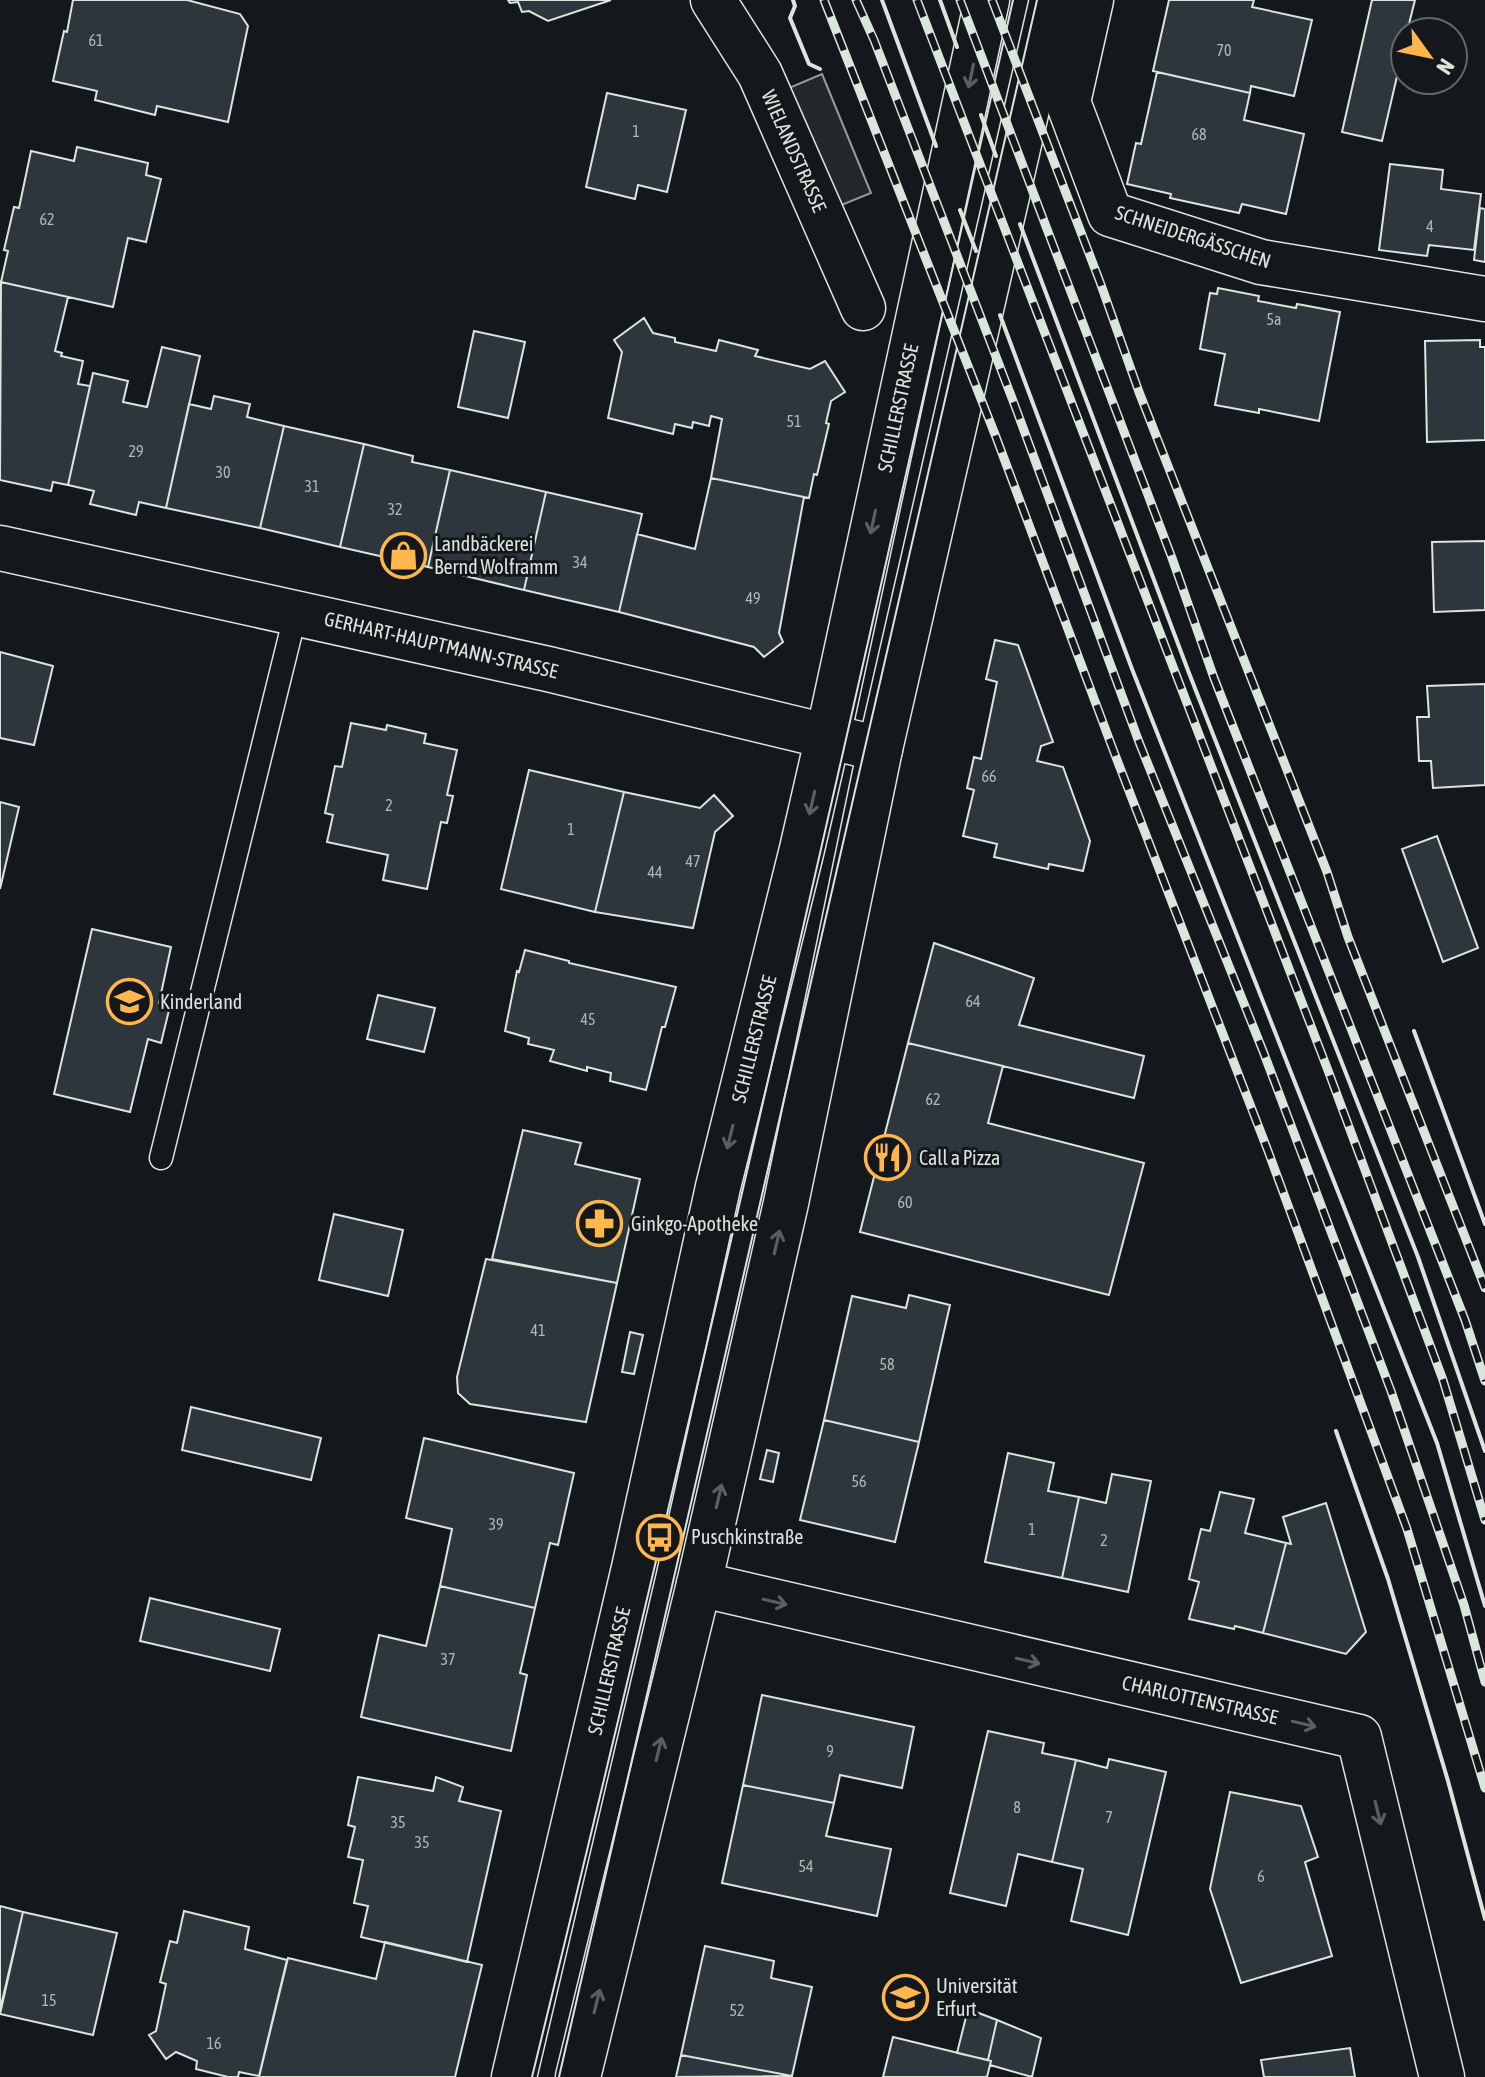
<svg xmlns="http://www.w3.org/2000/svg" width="1485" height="2077" viewBox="0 0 1485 2077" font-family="'Asap Condensed',sans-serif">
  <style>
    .parking { fill: #24282b; stroke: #939e99; stroke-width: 2 }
    .building { fill: #2c363c; stroke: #d8e6dc; stroke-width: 2 }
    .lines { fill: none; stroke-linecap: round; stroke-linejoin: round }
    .service-casing { stroke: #d8e6dc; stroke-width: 25 }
    .minor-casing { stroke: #d8e6dc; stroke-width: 47 }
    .secondary-casing { stroke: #d8e6dc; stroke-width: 47 }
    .service { stroke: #14181c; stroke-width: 22 }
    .minor { stroke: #14181c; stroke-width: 44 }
    .secondary { stroke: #14181c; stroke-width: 44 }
    .tram { stroke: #d8e6dc; stroke-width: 2 }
    .rail-casing { stroke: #d8e6dc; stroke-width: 9 }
    .rail { stroke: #14181c; stroke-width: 6; stroke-dasharray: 18; stroke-linecap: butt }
    .wall { stroke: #d8e6dc; stroke-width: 4 }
    .oneway { stroke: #59605f }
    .labels { text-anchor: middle; stroke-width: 6; stroke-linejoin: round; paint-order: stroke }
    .number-label { font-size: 16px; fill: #adbab4 }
    .street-label { font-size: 20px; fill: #d8e6dc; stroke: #14181c }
    .poi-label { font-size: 20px; fill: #d8e6dc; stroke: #14181c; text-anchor: start }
  </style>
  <rect width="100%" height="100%" fill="#14181c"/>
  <path class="parking" d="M 822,74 L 871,193 L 839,206 L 789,88 Z"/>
  <path class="building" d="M 73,0 L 187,0 L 240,14 L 248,26 L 228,122 L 157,106 L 155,115 L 95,100 L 97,91 L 53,81 L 64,31 L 67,32 Z
    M 508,0 L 611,0 L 548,21 L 529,11 L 522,12 L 518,2 L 510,3 Z
    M 1169,0 L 1254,0 L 1252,7 L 1312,20 L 1294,96 L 1251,86 L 1250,93 L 1153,71 Z
    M 1372,0 L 1415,0 L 1407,32 L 1405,32 L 1405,42 L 1382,141 L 1342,132 Z
    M 1157,72 L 1250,93 L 1244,120 L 1304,134 L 1286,214 L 1242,204 L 1239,213 L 1170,198 L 1171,194 L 1127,184 L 1136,143 L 1141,144 Z
    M 607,93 L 686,110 L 667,192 L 638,185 L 635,199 L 586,187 Z
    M 77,147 L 148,163 L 146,175 L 161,179 L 146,242 L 128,238 L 113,307 L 1,282 L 8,251 L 4,250 L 14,207 L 19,208 L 31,151 L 74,161 Z
    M 1390,164 L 1443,170 L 1441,189 L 1481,194 L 1474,250 L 1429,245 L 1427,256 L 1379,250 Z
    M 1480,208 L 1485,209 L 1485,262 L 1474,260 Z
    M 1,282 L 68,297 L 55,351 L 62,353 L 61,356 L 83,361 L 78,384 L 90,386 L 68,485 L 53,482 L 51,491 L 0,480 Z
    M 1218,288 L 1259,296 L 1258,301 L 1296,308 L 1297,304 L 1340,312 L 1319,421 L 1259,409 L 1259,413 L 1215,405 L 1225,354 L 1200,349 L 1210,293 L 1217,294 Z
    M 644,318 L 653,333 L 675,338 L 675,342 L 716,351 L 719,340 L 758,350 L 755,356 L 810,369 L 825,361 L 845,392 L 831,401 L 826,423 L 829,424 L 817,475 L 814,474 L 809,498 L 711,478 L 722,419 L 711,416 L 709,426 L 693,422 L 692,428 L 675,424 L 673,434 L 608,418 L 622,352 L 614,340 Z
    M 474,331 L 525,342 L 508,418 L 458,407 Z
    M 1480,340 L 1480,347 L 1485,347 L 1485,440 L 1427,442 L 1425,341 Z
    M 162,347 L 200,356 L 166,508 L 139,502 L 136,515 L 90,504 L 94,491 L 68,485 L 93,373 L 128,381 L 123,402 L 147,407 Z
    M 214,396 L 250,404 L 247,417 L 284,426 L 260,528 L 166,508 L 189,404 L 211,409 Z
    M 284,426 L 364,444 L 340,547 L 260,528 Z
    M 364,444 L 413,456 L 412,462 L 450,470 L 428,567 L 340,547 Z
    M 450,470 L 546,492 L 524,590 L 428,567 Z
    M 711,478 L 804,497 L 779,633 L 783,642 L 764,657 L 754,647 L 619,612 L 637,534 L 695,549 Z
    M 546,492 L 642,514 L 619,612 L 524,590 Z
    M 1485,541 L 1485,610 L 1434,612 L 1432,542 Z
    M 995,640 L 1018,645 L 1053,742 L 1041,746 L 1037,761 L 1063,767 L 1090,841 L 1083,871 L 1049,864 L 1048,869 L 994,857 L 997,844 L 963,836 L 974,790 L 967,788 L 974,757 L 981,759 L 997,682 L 986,679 Z
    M 0,652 L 53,666 L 34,745 L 0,738 Z
    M 1485,684 L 1485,785 L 1433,788 L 1431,761 L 1419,761 L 1417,717 L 1429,717 L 1427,686 Z
    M 351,723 L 386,730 L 387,725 L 426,734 L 424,743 L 457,750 L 447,795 L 453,796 L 447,823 L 441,822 L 427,889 L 383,880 L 388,855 L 327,842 L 333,815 L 325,813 L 335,766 L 342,767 Z
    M 529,770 L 624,792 L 595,912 L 501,889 Z
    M 624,792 L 700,808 L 714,795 L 733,816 L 715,832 L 693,928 L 595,912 Z
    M 0,802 L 19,807 L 0,889 Z
    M 1437,836 L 1478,948 L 1443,962 L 1402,849 Z
    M 92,929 L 171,947 L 159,1003 L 170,1006 L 161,1043 L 148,1039 L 130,1112 L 54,1094 Z
    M 934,943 L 1034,978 L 1019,1025 L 1144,1056 L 1134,1098 L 908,1043 Z
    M 525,950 L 569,961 L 569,963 L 676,987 L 665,1027 L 662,1027 L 646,1090 L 610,1081 L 611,1073 L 587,1067 L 587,1071 L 550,1061 L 554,1050 L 528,1044 L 529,1038 L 505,1031 L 517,971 L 519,972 Z
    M 378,995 L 435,1008 L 424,1052 L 367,1039 Z
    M 908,1043 L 1003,1066 L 988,1123 L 1144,1163 L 1109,1295 L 860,1232 Z
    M 523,1130 L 581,1143 L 575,1164 L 640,1179 L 617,1283 L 492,1259 Z
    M 334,1214 L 403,1230 L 388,1296 L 319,1280 Z
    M 486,1259 L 617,1283 L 586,1422 L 470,1404 L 458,1393 L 457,1377 Z
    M 909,1295 L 950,1305 L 919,1442 L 824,1420 L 852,1296 L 906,1308 Z
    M 630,1332 L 643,1335 L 634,1374 L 622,1372 Z
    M 191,1407 L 321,1438 L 311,1480 L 182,1450 Z
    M 824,1420 L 919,1442 L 895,1542 L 800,1520 Z
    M 424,1438 L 574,1473 L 558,1545 L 550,1543 L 535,1608 L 440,1586 L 452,1529 L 406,1518 Z
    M 767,1450 L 779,1453 L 773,1482 L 760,1479 Z
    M 1008,1453 L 1054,1463 L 1048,1491 L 1079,1497 L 1062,1578 L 985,1562 Z
    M 1112,1474 L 1151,1481 L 1128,1592 L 1062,1578 L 1079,1497 L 1106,1503 Z
    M 1220,1492 L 1254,1499 L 1245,1533 L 1286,1543 L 1263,1633 L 1235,1626 L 1234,1629 L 1189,1619 L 1199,1582 L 1189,1579 L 1201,1529 L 1210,1531 Z
    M 1326,1503 L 1366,1632 L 1346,1654 L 1263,1633 L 1286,1543 L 1291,1544 L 1283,1517 Z
    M 440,1586 L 535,1608 L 520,1673 L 527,1675 L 511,1751 L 361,1717 L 379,1635 L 426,1646 Z
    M 150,1598 L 280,1629 L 270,1671 L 140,1641 Z
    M 762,1695 L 914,1727 L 902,1788 L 840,1775 L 834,1803 L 743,1785 Z
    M 988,1731 L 1044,1743 L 1042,1753 L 1076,1760 L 1052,1862 L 1018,1854 L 1006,1906 L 950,1893 Z
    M 1109,1759 L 1166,1772 L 1128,1935 L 1071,1921 L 1083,1869 L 1052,1862 L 1076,1760 L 1107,1768 Z
    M 358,1777 L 433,1791 L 436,1777 L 463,1787 L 459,1801 L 501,1811 L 467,1962 L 361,1937 L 368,1906 L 354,1903 L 363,1860 L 348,1857 L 355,1827 L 348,1825 Z
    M 743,1785 L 834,1803 L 826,1836 L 891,1849 L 877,1916 L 722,1883 Z
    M 1230,1792 L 1301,1806 L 1318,1857 L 1305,1862 L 1332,1956 L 1241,1983 L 1210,1889 Z
    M 0,1906 L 23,1912 L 0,2010 Z
    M 184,1911 L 249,1927 L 245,1949 L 287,1960 L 259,2076 L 239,2072 L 238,2077 L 228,2077 L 196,2069 L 197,2061 L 176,2052 L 166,2059 L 149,2035 L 156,2031 L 166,1984 L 160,1982 L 170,1941 L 177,1943 Z
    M 23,1912 L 117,1933 L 93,2035 L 0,2014 Z
    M 385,1942 L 482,1965 L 455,2077 L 259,2077 L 288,1958 L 376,1979 Z
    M 705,1946 L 774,1961 L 771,1978 L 812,1987 L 792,2076 L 681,2055 Z
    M 968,2009 L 997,2020 L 988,2060 L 957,2053 Z
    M 997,2020 L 1041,2038 L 1032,2077 L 990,2065 L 991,2061 L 988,2060 Z
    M 893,2037 L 991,2061 L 987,2077 L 883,2077 Z
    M 1350,2048 L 1355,2077 L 1264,2077 L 1261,2060 Z
    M 681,2055 L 792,2076 L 676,2077 Z"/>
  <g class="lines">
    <defs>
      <path id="service" d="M 161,1158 L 296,612"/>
      <path id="minor" d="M 713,0 L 760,74 L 863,308
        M 1091,0 L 1068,102 L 1110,214 L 1261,262 L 1485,299
        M 0,548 L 548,669 L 880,749
        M 699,1584 L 1359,1737 L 1442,2077"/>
      <path id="secondary" d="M 514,2077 L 634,1568 L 718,1187 L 802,849 L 828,736 L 987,0
        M 578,2077 L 699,1584 L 786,1203 L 880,749 L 1052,0"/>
    </defs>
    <use href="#service" class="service-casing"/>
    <use href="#minor" class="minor-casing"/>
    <use href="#secondary" class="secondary-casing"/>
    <use href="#service" class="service"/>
    <use href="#minor" class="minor"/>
    <use href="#secondary" class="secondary"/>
    <path class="tram" d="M 532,2077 C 701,1387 857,693 1013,0
      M 559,2077 L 1037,0"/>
    <defs>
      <path id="rail" d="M 824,0 L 996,437 L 1114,752 L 1268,1151 L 1407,1529 L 1485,1788
        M 856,0 L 874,40 L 1015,406 L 1139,742 L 1263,1051 L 1391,1391 L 1464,1605 L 1485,1682
        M 917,0 L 1329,1073 L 1443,1380 L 1485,1520
        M 960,0 L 1172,558 L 1214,678 L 1465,1320 L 1485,1381
        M 992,0 L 1100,282 L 1139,392 L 1327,872 L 1348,937 L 1485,1288"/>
    </defs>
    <use href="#rail" class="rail-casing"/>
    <use href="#rail" class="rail"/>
    <path class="wall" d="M 793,0 L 795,6 L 790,18 L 809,64 L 820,69
      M 882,0 L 936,146
      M 940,0 L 957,47
      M 981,115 L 996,156
      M 960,210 L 976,251
      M 1020,224 L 1189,673 L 1418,1257 L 1485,1451
      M 1000,315 L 1132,669 L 1437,1443 L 1485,1606
      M 1414,1031 L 1485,1224
      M 1336,1431 L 1388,1579 L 1448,1781 L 1485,1919"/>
  </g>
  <defs><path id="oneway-shaft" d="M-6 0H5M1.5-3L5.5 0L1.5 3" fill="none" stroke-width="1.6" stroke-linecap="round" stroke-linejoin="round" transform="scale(2)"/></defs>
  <g class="oneway">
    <use href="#oneway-shaft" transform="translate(971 76) rotate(102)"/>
    <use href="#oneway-shaft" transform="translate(873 522) rotate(102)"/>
    <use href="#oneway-shaft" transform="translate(812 803) rotate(103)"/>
    <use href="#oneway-shaft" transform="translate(730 1137) rotate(104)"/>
    <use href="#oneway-shaft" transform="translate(777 1242) rotate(-77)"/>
    <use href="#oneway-shaft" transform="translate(719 1496) rotate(-77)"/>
    <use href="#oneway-shaft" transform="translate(775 1602) rotate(13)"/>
    <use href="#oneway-shaft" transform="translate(1028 1661) rotate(13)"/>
    <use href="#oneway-shaft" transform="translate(1304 1724) rotate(13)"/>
    <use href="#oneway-shaft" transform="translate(659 1749) rotate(-76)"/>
    <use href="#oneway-shaft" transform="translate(1378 1813) rotate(76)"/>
    <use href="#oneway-shaft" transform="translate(597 2001) rotate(-76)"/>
  </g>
  <defs>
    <symbol id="shop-ring" viewBox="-11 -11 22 22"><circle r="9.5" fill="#14181c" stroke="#ffb74d" stroke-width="1.5"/><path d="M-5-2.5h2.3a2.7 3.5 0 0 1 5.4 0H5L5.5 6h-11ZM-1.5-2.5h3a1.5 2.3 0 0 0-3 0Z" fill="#ffb74d"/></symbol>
    <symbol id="school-ring" viewBox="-11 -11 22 22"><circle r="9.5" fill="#14181c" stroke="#ffb74d" stroke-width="1.5"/><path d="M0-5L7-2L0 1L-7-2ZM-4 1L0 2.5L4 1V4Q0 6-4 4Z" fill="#ffb74d"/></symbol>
    <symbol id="restaurant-ring" viewBox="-11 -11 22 22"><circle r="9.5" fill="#14181c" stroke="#ffb74d" stroke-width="1.5"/><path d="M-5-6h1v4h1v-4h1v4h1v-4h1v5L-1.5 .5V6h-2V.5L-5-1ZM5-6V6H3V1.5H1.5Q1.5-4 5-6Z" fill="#ffb74d"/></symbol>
    <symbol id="pharmacy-ring" viewBox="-11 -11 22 22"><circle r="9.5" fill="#14181c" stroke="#ffb74d" stroke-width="1.5"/><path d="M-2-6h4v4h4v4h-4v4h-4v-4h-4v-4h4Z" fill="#ffb74d"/></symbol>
    <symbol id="bus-ring" viewBox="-11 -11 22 22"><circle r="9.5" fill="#14181c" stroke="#ffb74d" stroke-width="1.5"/><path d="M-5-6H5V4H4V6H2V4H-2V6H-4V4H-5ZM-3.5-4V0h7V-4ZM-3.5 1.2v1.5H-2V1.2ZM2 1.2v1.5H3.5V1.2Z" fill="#ffb74d"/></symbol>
    <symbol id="university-ring" viewBox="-11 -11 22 22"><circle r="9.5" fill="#14181c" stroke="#ffb74d" stroke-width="1.5"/><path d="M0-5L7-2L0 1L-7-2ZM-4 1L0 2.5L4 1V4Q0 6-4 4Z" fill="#ffb74d"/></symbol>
  </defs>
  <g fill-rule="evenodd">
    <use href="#shop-ring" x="378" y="530" width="51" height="51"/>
    <use href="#school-ring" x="104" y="976" width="51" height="51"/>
    <use href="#restaurant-ring" x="862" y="1132" width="51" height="51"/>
    <use href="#pharmacy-ring" x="574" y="1198" width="51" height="51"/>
    <use href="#bus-ring" x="634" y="1512" width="51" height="51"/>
    <use href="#university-ring" x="880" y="1972" width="51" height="51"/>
  </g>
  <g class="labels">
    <g class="number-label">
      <text x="96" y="46">61</text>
      <text x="1224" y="56">70</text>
      <text x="636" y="137">1</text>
      <text x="1199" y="140">68</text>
      <text x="47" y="225">62</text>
      <text x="1430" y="232">4</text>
      <text x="1274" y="325">5a</text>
      <text x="794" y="427">51</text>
      <text x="136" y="457">29</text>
      <text x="223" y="478">30</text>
      <text x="312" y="492">31</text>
      <text x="395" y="515">32</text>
      <text x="580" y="568">34</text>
      <text x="753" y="604">49</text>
      <text x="989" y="782">66</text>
      <text x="389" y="811">2</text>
      <text x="571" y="835">1</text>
      <text x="693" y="867">47</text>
      <text x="655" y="878">44</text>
      <text x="973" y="1007">64</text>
      <text x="588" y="1025">45</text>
      <text x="933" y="1105">62</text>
      <text x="905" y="1208">60</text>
      <text x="538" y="1336">41</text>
      <text x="887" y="1370">58</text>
      <text x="859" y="1487">56</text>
      <text x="496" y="1530">39</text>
      <text x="1032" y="1535">1</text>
      <text x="1104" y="1546">2</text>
      <text x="448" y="1665">37</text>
      <text x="830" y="1757">9</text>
      <text x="1017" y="1813">8</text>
      <text x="1109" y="1823">7</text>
      <text x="398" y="1828">35</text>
      <text x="422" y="1848">35</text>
      <text x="806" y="1872">54</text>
      <text x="1261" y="1882">6</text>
      <text x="49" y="2006">15</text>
      <text x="737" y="2016">52</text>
      <text x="214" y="2049">16</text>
    </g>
    <g class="street-label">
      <text transform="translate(794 151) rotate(66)" y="7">WIELANDSTRASSE</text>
      <text transform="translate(1193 237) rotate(18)" y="7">SCHNEIDERGÄSSCHEN</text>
      <text transform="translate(898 408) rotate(-78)" y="7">SCHILLERSTRASSE</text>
      <text transform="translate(441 645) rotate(13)" y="7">GERHART-HAUPTMANN-STRASSE</text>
      <text transform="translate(754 1039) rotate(-76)" y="7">SCHILLERSTRASSE</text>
      <text transform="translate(609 1671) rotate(-77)" y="7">SCHILLERSTRASSE</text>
      <text transform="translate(1200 1700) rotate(13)" y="7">CHARLOTTENSTRASSE</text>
    </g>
    <g class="poi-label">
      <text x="434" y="551">Landbäckerei<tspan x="434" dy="23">Bernd Wolframm</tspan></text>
      <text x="160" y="1009">Kinderland</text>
      <text x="919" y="1165">Call a Pizza</text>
      <text x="631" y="1231">Ginkgo-Apotheke</text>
      <text x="691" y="1544">Puschkinstraße</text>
      <text x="936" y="1993">Universität<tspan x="936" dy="23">Erfurt</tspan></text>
    </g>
  </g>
  <g transform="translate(1429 56) rotate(123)"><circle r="38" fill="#14181c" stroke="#626a69" stroke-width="2"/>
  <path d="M0-6L14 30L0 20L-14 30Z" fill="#ffb74d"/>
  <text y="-12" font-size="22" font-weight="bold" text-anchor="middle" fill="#d8e6dc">N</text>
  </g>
</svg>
